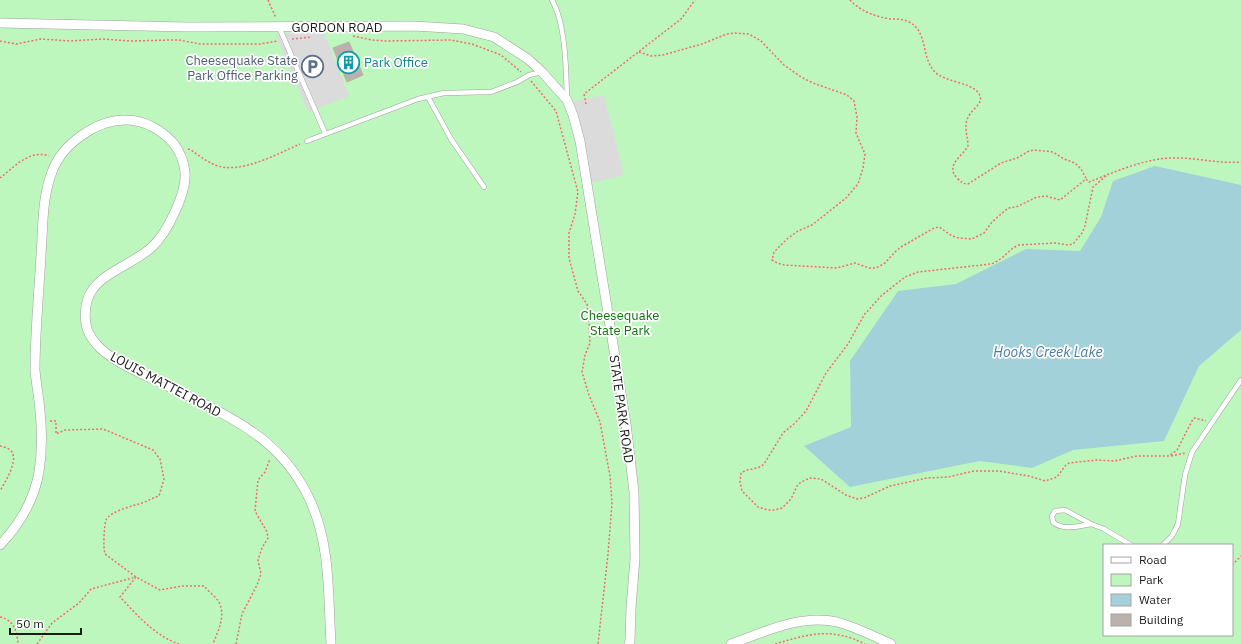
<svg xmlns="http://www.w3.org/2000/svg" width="1241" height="644" viewBox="0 0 1241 644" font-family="'IBM Plex Sans',sans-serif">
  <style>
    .park { fill: #bef7bd; fill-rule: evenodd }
    .parking { fill: #dbdbdb }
    .water { fill: #a2d1d9 }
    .building { fill: #bcb2ad; stroke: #bdada4 }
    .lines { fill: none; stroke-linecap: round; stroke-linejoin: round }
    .service-casing { stroke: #9f9f9f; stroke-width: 5.5 }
    .minor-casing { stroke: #9f9f9f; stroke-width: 10 }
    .path { stroke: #f46c6a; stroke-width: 1.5; stroke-dasharray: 2 2; stroke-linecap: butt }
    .service { stroke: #fff; stroke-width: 4.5 }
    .minor { stroke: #fff; stroke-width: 9 }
    .labels { text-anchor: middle; stroke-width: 3.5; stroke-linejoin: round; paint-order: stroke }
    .street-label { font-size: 13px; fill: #1b1b1b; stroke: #fff }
    .service-label { font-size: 13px; fill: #4e5e75; stroke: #fff; text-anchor: end }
    .culture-label { font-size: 13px; fill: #0d838f; stroke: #fff; text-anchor: start }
    .park-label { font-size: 13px; fill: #0f730f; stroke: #fff }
    .water-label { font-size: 14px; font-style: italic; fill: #497b9f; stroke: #fff }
  </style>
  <rect width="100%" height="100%" fill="#ece7e1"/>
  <path class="park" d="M 0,0 L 1241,0 L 1241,644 L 0,644 ZM 1104,545 L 1232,545 L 1232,635 L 1104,635 Z"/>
  <path class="parking" d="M 323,30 L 349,96 L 308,112 L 275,34 Z
    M 604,95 L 624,175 L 592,183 L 571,102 Z"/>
  <path class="water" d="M 1155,166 L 1241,185 L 1241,330 L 1199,366 L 1164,441 L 1073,450 L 1032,468 L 980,461 L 850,487 L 804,446 L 851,427 L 850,361 L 898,291 L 956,284 L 1026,249 L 1080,251 L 1101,217 L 1113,181 Z"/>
  <path class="building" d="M 349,42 L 363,75 L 347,82 L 333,48 Z"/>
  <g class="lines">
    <defs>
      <path id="service" d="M 552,0 C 566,24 566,71 567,98
        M 279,27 L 325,133
        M 428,97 L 451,139 L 484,187
        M 307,141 L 418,99 L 444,93 L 491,92 L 517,82 L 529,75 L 542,72
        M 1091,524 C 1079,526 1062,531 1053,522 L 1052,516 L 1055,511 L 1065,510 L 1091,524 L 1104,529 L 1131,545
        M 1163,545 L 1172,536 L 1178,524 L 1185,475 L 1192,452 L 1241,380"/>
      <path id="minor" d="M 0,23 L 188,27 L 414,26 L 463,29 L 494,37 L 528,59 L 542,72 L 567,100 L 573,115 L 580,141 L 626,424 L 634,492 L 635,558 L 631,608 L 630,641 L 629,644
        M 0,545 C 20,524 34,500 39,472 C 42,453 42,430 40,411 C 39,397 36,383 35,370 C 35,331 39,293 41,255 C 43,228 42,197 52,172 C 62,144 97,119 127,120 C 145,120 163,131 174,144 C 180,152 184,162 185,172 C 187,193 167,233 152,247 C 136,262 105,272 93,289 C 86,298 84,312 86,324 C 87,332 91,338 97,345 C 111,360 134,370 153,379 C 187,396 223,411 254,433 C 277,449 296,472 308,496 C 331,542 328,595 331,644
        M 731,644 C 764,632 801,614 837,622 C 853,626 876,637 891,644"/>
    </defs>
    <use href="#service" class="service-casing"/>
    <use href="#minor" class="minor-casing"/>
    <path class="path" d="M 268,0 L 276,18
      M 850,0 C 860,11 876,17 891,19 C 897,19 903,19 909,22 C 928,31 921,58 935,72 C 946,83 975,82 980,96 C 983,103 974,108 970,114 C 962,126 968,133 968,146 C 962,157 945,165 957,178 C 961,182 963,184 968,184 L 1001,163 L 1017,158 L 1029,151 L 1035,150 L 1053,152 L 1064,159 L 1075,163 L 1081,169 L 1086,178
      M 353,36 L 372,40 L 386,41 L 451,40 L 472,44 L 501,55 L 521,72
      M 292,39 L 312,37
      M 0,41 L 16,44 L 41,39 L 70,41 L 102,39 L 131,41 L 170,40 L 179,40 L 200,44 L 260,44 L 278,41
      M 639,52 L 651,56 L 663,55 L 702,44 L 727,34 L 734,33 L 749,34 L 761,41 L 784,65 L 801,77 L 813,83 L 847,95 L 854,101 L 857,117 L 856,133 L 865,154 L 863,168 L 858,184 L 846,198 L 812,225 L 798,231 L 787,239 L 774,252 L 772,260 L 777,263 L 784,265 L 837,268 L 855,263 L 869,268 L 876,268 L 885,263 L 896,251 L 901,247 L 934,228 L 939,227 L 952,236 L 959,238 L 972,239 L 984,233 L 992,222 L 1008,208 L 1016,207 L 1037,197 L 1046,196 L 1060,200 L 1086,179 L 1089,182 C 1115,172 1143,159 1171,158 C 1194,157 1218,164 1241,162
      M 531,81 L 556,111 L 578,192 L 575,214 L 569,233 L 569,258 L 578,291 L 587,304 L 589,320 L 590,343 L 585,355 L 582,372 L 589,395 L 600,422 L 610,476 L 612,503 L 608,554 L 598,644
      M 586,104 L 584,94 L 681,19 L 695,0
      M 188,149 L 191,150 C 198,155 206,161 215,165 C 240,175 277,154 300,144
      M 1106,176 L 1093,187 L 1085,226 L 1082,233 L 1073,244 L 1068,245 L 1056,243 L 1019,245 C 1008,249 1005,259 991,264 L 918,272 L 905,277 L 881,296 L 864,315 L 848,344 L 826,373 L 806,411 L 795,423 L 783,433 L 764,464 C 758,470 748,468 741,473 L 740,482 L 742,491 L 758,507 L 768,510 L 775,510 L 782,508 L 791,499 L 797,486 L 801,482 L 810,478 L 821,479 L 846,495 L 857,499 L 864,498 L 890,486 L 927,478 L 948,477 L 974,471 L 999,471 L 1029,476 L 1045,481 L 1057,477 L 1065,466 L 1069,463 L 1097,460 L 1114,461 L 1137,456 L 1169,456 L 1177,450 L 1193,419 L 1195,418 L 1206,421
      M 0,178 C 14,167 30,149 49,156
      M 50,421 L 56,421 L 56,434 L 65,430 L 103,429 L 153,450 L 160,459 L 164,479 L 159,496 C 152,498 148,501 142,503 C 133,506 110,511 106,520 C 104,526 103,548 105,554 L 136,577 L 160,590 L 182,586 L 204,586 C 208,591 215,596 219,602 C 226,616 218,631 213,644
      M 0,446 C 4,447 9,448 12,452 C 18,462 5,482 0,491
      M 1171,456 L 1185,453
      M 1232,565 L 1241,556
      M 136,577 L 120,597 C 138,616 154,635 179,644
      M 0,617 C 14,620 17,631 18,644
      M 37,644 L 52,623 L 79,603 L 91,589 L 136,577
      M 236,644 L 242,614 L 257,585 L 261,574 L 258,560 L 262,548 L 268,538 L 267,532 L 255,511 L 258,480 L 265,472 L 270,459
      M 775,644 C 809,634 831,627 865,644"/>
    <use href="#service" class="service"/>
    <use href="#minor" class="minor"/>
  </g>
  <defs>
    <symbol id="building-ring" viewBox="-11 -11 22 22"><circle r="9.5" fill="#fff" stroke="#0f9aa8" stroke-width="1.5"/><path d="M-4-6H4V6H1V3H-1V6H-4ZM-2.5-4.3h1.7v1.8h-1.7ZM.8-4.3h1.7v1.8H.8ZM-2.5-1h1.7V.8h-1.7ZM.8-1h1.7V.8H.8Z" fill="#0f9aa8"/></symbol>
    <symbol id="parking-ring" viewBox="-11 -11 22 22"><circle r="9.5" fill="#fff" stroke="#5c6f8a" stroke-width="1.5"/><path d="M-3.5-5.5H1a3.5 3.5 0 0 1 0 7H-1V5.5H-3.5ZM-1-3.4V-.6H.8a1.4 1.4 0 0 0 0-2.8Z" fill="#5c6f8a"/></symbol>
  </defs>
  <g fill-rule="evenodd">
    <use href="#building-ring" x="336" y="50" width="25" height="25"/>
    <use href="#parking-ring" x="300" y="54" width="25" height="25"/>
  </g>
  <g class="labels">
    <g class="street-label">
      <text x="337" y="32">GORDON ROAD</text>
      <text transform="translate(166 384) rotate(28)" y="5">LOUIS MATTEI ROAD</text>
      <text transform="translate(622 409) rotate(82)" y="5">STATE PARK ROAD</text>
    </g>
    <g class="service-label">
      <text x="298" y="65">Cheesequake State<tspan x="298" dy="15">Park Office Parking</tspan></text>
    </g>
    <g class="culture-label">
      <text x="364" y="67">Park Office</text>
    </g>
    <g class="park-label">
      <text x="620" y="320">Cheesequake<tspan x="620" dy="15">State Park</tspan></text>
    </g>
    <g class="water-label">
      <text x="1048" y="357">Hooks Creek Lake</text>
    </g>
  </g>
  <rect x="1103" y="544" width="130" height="92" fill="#ffffff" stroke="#a4a4a4"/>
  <rect x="1111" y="557" width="20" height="6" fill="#ffffff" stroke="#a4a4a4"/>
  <text x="1139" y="564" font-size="12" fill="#1b1b1b">Road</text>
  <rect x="1111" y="574" width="20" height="12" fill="#bef7bd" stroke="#a4a4a4"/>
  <text x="1139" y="584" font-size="12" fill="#1b1b1b">Park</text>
  <rect x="1111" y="594" width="20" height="12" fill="#a2d1d9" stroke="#a4a4a4"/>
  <text x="1139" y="604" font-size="12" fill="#1b1b1b">Water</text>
  <rect x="1111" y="614" width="20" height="12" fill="#bcb2ad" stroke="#a4a4a4"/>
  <text x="1139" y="624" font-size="12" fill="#1b1b1b">Building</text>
  <path d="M10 628v6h71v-6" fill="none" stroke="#1b1b1b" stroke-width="2"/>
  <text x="16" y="628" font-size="12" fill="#1b1b1b" stroke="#ffffff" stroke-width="3" paint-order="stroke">50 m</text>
</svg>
